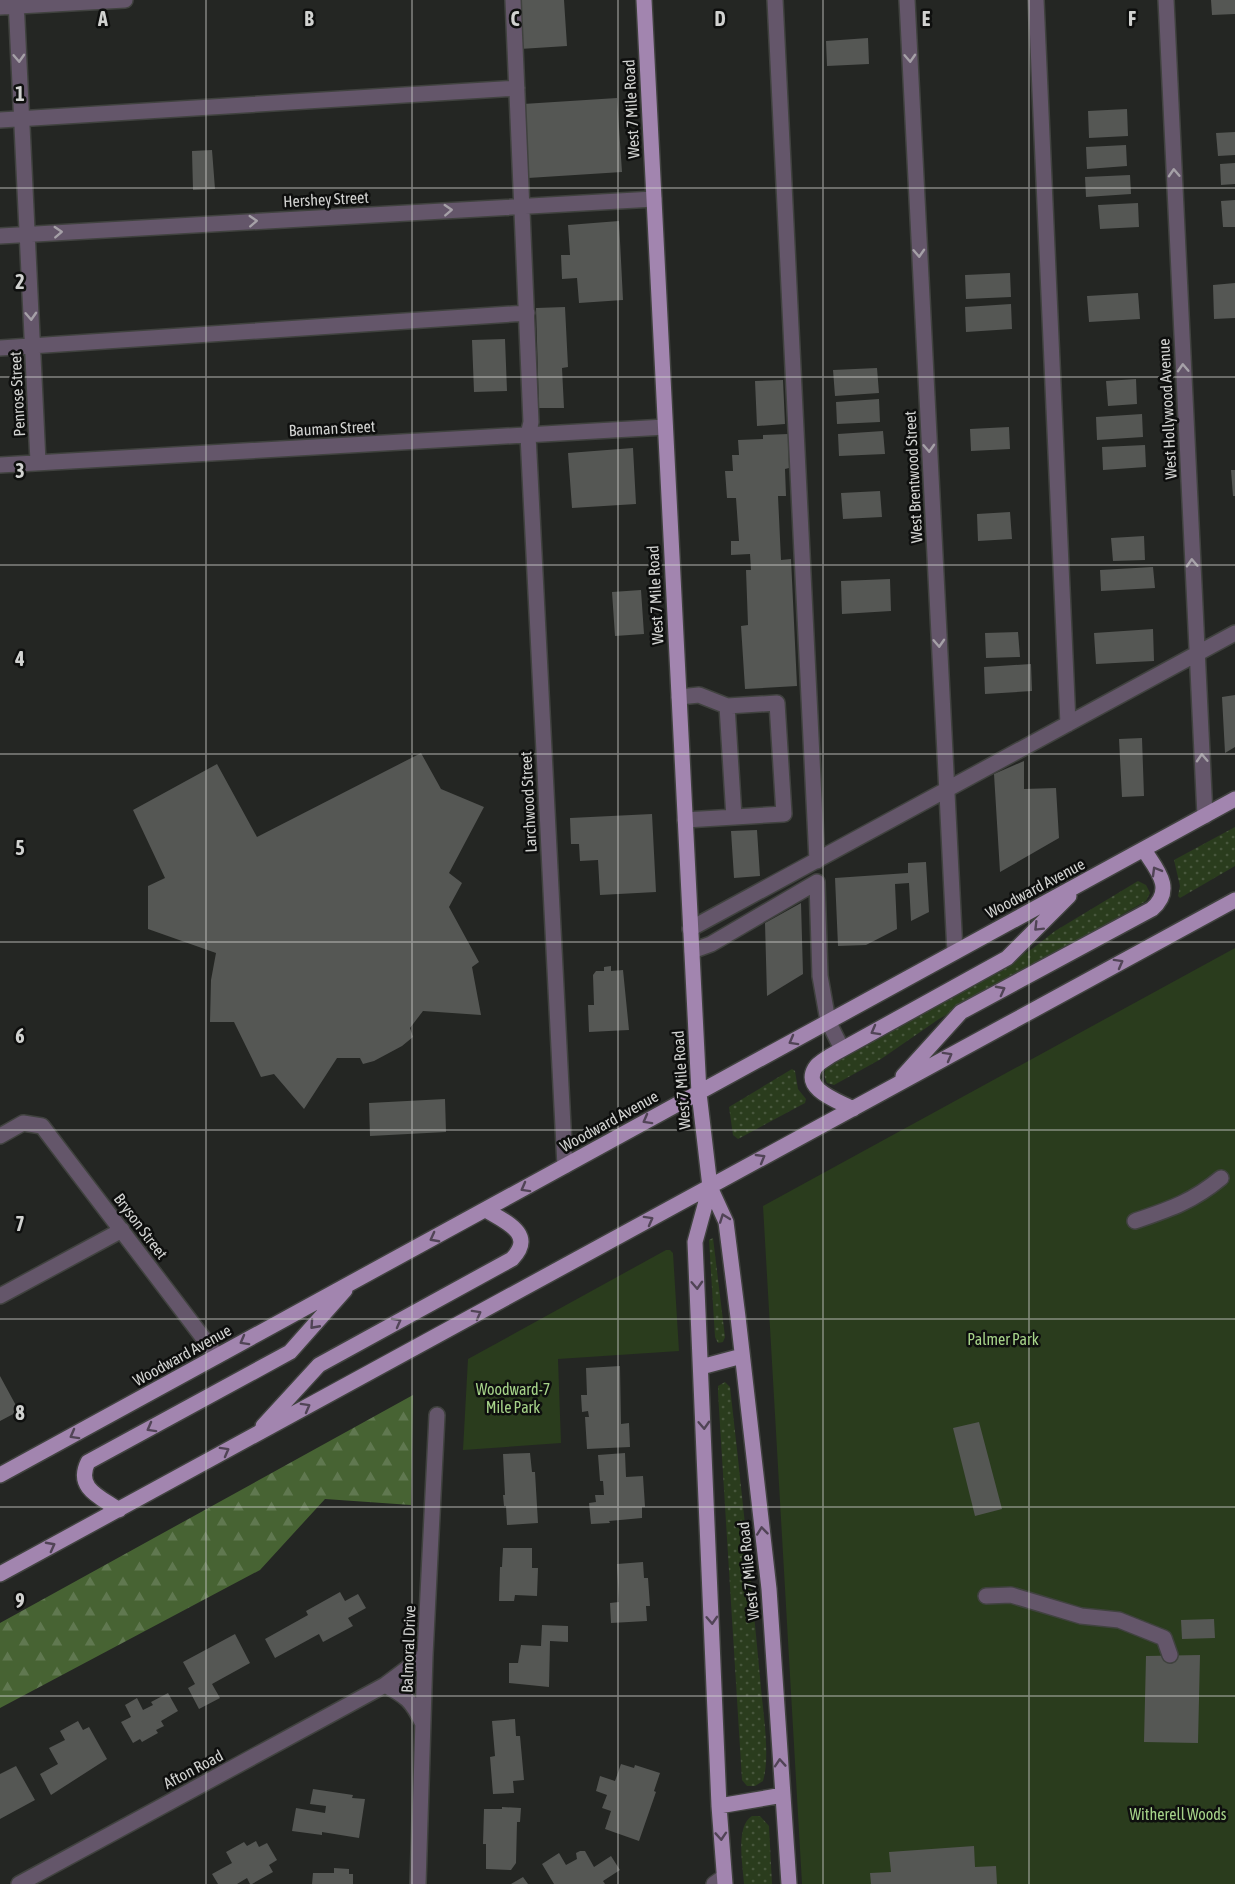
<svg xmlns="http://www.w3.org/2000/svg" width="1235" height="1884" viewBox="0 0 1235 1884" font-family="'Asap Condensed',sans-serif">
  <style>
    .grass { fill: url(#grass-dots) }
    .forest { fill: url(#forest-firs) }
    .green { fill: #2a3c1d }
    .building { fill: #555754 }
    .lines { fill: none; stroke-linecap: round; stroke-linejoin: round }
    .minor-casing { stroke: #40423f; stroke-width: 18 }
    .major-casing { stroke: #40423f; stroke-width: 18 }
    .minor { stroke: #64566a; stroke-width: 15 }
    .major { stroke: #a285af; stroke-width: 15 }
    .oneway { stroke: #a5a0a7 }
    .oneway2 { stroke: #514456 }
    .grid { fill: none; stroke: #d1d2d0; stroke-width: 1.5; stroke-opacity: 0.55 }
    .labels { text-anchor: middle; stroke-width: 5; stroke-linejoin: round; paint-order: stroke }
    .street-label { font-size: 16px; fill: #d1d2d0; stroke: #0e0f0e }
    .park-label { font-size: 16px; fill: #a6d389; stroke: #0e0f0e }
    .grid-label { font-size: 20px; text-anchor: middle; font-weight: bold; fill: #d1d2d0; stroke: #0e0f0e; stroke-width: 5; stroke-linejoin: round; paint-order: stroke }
  </style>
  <defs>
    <pattern id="grass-dots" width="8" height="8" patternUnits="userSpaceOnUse" patternTransform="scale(1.5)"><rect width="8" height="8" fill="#2a3c1d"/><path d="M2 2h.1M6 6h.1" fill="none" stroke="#48573d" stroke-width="1.8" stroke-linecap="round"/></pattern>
    <pattern id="forest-firs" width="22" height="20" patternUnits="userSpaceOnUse" patternTransform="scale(1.5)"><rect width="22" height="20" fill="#476333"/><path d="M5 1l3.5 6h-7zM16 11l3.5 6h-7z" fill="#607850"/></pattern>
  </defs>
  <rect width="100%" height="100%" fill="#242623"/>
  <path class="grass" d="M 1235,827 L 1235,866 L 1180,898 L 1178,896 L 1180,886 L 1174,860 Z
    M 1138,881 L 1146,885 L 1150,893 L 1146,901 L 939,1019 L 881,1059 L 834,1085 L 827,1083 C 822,1073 825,1068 832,1060 L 1032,949 L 1055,931 Z
    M 792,1069 L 795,1071 L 798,1089 L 806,1099 L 805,1103 L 738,1139 L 733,1135 L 729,1107 Z
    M 713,1238 L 725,1337 L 723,1342 L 718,1343 L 715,1337 L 709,1240 Z
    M 725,1382 L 730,1387 C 741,1483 751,1580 760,1677 C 762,1706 771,1755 763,1781 L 755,1786 L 747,1786 L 742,1780 L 718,1393 L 718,1386 Z
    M 752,1816 L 760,1816 L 769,1826 L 772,1884 L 744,1884 C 743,1866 735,1826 752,1816 Z"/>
  <path class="forest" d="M 413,1395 L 411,1505 L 325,1499 L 260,1570 L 0,1708 L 0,1623 Z"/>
  <path class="green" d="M 1235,948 L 1235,1884 L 802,1884 L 763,1206 Z
    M 666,1250 L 670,1250 L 673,1253 L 679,1351 L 558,1359 L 561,1443 L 463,1450 L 468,1359 Z"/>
  <path class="building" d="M 518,0 L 564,0 L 567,46 L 520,49 Z
    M 1211,0 L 1235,0 L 1235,14 L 1212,15 Z
    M 868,38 L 869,64 L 827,66 L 826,41 Z
    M 617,98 L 622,172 L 528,178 L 523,104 Z
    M 1127,109 L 1128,136 L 1089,138 L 1088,111 Z
    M 1235,132 L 1235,155 L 1218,156 L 1216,133 Z
    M 1126,145 L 1127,166 L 1087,169 L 1086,147 Z
    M 212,150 L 215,189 L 193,190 L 192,151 Z
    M 1235,163 L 1235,184 L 1221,185 L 1220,164 Z
    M 1130,175 L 1131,194 L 1086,197 L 1085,177 Z
    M 1235,200 L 1235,227 L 1223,227 L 1221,201 Z
    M 1138,203 L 1139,227 L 1100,229 L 1098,205 Z
    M 619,221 L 623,300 L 579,303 L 577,278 L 562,279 L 561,255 L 570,255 L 568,225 Z
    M 1010,273 L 1011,297 L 966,299 L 965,275 Z
    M 1235,283 L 1235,318 L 1214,319 L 1213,285 Z
    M 1138,293 L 1140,319 L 1089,322 L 1087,296 Z
    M 1011,304 L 1012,329 L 966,332 L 965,307 Z
    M 565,307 L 568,367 L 562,368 L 564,408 L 539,408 L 536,308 Z
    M 505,339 L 507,391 L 474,392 L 472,340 Z
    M 877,368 L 879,393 L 835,396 L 833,370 Z
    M 1136,379 L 1137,404 L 1108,406 L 1106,381 Z
    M 783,380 L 785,424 L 757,426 L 755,381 Z
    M 879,399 L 880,422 L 837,424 L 836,402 Z
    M 1142,414 L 1143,437 L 1097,440 L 1096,417 Z
    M 1009,427 L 1010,449 L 971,451 L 970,429 Z
    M 883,431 L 885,454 L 839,456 L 838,434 Z
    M 788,434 L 789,468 L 785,469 L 786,496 L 778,496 L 781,560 L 791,559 L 797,686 L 745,689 L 741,626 L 748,625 L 746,570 L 751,570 L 750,554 L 731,555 L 731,541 L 739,541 L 736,498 L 727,498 L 725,471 L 733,471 L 732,455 L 739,455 L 738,440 L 763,439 L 763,435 Z
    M 1145,445 L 1146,467 L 1103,470 L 1102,447 Z
    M 633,448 L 636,504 L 572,508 L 568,453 Z
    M 1231,470 L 1235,470 L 1235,496 L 1233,496 Z
    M 880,491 L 882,517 L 843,519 L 841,493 Z
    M 1010,512 L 1012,539 L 978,541 L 977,514 Z
    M 1144,536 L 1145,560 L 1113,561 L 1111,538 Z
    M 1153,567 L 1155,588 L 1101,591 L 1100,570 Z
    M 890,579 L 891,611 L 842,614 L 841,581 Z
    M 641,590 L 644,634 L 615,636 L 612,592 Z
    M 1153,629 L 1154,661 L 1096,664 L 1094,633 Z
    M 1018,632 L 1020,657 L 986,658 L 985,633 Z
    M 1031,664 L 1032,691 L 985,694 L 984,667 Z
    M 1235,695 L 1235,747 L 1225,753 L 1222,697 Z
    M 1142,738 L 1144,796 L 1122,797 L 1119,739 Z
    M 421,753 L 441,789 L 484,807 L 449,873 L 462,883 L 449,907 L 479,962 L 472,967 L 481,1015 L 423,1011 L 410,1028 L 413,1037 L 402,1046 L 374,1061 L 363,1064 L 360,1058 L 337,1058 L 304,1109 L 274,1074 L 261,1077 L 234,1022 L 210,1022 L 211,980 L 216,953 L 148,929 L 148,886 L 165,878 L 133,810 L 217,764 L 257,837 Z
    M 1024,761 L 1024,789 L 1056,788 L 1059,838 L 1000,872 L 994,774 Z
    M 652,814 L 656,892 L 600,895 L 598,860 L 580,861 L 579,844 L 571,844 L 570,818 Z
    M 757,830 L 760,876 L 734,878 L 731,831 Z
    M 926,862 L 929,912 L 911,921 L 909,883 L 895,884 L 897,929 L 866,945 L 838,946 L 835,878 L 908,873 L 908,863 Z
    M 801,903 L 803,974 L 767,996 L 765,923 Z
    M 611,966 L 611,971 L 623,970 L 629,1030 L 589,1032 L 588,1005 L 594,1005 L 593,975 L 596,971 L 604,971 L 604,967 Z
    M 445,1099 L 446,1132 L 370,1136 L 369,1103 Z
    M 620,1366 L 621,1424 L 629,1423 L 630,1447 L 587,1449 L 585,1417 L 589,1417 L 588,1411 L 582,1412 L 581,1395 L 587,1395 L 586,1368 Z
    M 0,1376 L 19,1411 L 0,1421 Z
    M 979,1422 L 1002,1509 L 975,1516 L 953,1428 Z
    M 530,1453 L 532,1472 L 535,1472 L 538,1523 L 507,1525 L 506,1506 L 504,1506 L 503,1495 L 505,1495 L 503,1454 Z
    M 625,1453 L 626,1477 L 643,1476 L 645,1507 L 642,1507 L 642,1518 L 609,1521 L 610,1523 L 591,1524 L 589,1503 L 596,1502 L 595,1495 L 604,1495 L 603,1481 L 600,1481 L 598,1455 Z
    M 503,1548 L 532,1548 L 532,1568 L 538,1568 L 537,1596 L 515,1595 L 514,1601 L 499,1601 L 500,1567 L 502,1567 Z
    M 643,1562 L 644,1578 L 648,1578 L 650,1606 L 646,1606 L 647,1621 L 611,1623 L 610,1603 L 619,1602 L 617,1564 Z
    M 340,1592 L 345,1601 L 358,1594 L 366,1608 L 348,1618 L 353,1626 L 323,1642 L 319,1634 L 275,1658 L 265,1639 L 308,1615 L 306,1611 Z
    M 1214,1619 L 1215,1638 L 1182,1639 L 1181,1620 Z
    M 542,1625 L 568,1626 L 568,1642 L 550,1641 L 549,1687 L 509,1683 L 509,1663 L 518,1663 L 521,1645 L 541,1646 Z
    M 235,1634 L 250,1663 L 212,1684 L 220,1698 L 199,1709 L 188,1688 L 195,1684 L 183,1662 Z
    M 1200,1655 L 1198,1743 L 1144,1742 L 1146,1656 Z
    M 168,1693 L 178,1711 L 161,1721 L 164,1726 L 156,1730 L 158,1733 L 142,1742 L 140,1739 L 133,1743 L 121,1722 L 131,1717 L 125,1705 L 137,1698 L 143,1710 L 153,1705 L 151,1702 Z
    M 515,1719 L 516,1736 L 520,1736 L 524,1780 L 513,1781 L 514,1793 L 493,1794 L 490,1757 L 495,1756 L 492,1721 Z
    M 78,1721 L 83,1730 L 89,1727 L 107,1759 L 51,1795 L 40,1774 L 58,1764 L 49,1748 L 65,1740 L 60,1731 Z
    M 621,1764 L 634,1768 L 635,1765 L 660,1773 L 654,1791 L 656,1792 L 639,1841 L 605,1829 L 611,1811 L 602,1808 L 607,1795 L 596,1791 L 600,1776 L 615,1781 Z
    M 16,1766 L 35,1800 L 0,1819 L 0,1774 Z
    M 313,1789 L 353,1795 L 352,1798 L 365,1799 L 359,1838 L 322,1832 L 322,1835 L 292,1831 L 296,1808 L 325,1813 L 326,1806 L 310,1804 Z
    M 502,1807 L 521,1808 L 520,1822 L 517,1822 L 516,1863 L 511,1870 L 486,1869 L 486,1844 L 483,1844 L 484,1809 L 502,1809 Z
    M 256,1841 L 259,1847 L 267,1843 L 277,1860 L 269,1865 L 273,1872 L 252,1884 L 250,1884 L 247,1878 L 237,1884 L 218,1884 L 212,1874 L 232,1863 L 226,1852 L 244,1842 L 247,1846 Z
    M 974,1846 L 975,1867 L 996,1866 L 997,1884 L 871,1884 L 870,1873 L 891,1872 L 889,1852 Z
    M 580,1851 L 585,1851 L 594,1867 L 611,1856 L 620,1870 L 603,1881 L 605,1884 L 554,1884 L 542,1864 L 559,1853 L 566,1865 L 577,1859 L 576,1853 Z
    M 334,1868 L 349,1869 L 349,1874 L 353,1874 L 353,1884 L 312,1884 L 313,1873 L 334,1873 Z
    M 523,1877 L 528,1884 L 511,1884 Z"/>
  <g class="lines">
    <defs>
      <path id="minor" d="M 16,0 L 38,462
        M 513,0 L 531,422 L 528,435 L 565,1166
        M 775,0 L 817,861
        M 907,0 L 955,952
        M 1036,0 L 1068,724
        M 1166,0 L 1205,816
        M 0,7 L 125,0
        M 0,120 L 517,88
        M 0,236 L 654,199
        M 0,348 L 527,313
        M 0,465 L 665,427
        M 679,697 L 699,695 L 727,706 L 777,703 L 784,814 L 685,820
        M 727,706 L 734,817
        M 690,929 L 1235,633
        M 692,951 L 711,944 L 817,882 L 820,976 L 828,1021 L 842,1049
        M 0,1136 L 23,1123 L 42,1126 L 217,1356
        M 1135,1221 C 1170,1209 1192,1202 1221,1178
        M 0,1296 L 122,1230
        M 986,1596 L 1011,1595 L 1081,1616 L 1119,1620 L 1164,1638 L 1170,1655
        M 385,1685 C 406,1696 412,1701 422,1722
        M 19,1884 L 385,1685 L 425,1655
        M 418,1884 L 425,1655 L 437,1415
        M 714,1884 L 724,1877"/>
      <path id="major" d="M 644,0 L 699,1093 L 710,1187 L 726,1222 L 738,1317 L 769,1589 L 789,1884
        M 903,1076 L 961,1012 L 1152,909 C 1175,889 1157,870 1144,850
        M 853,1109 C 839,1101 802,1090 815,1068 C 818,1063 826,1059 830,1056 L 1007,958 L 1069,896
        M 710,1187 L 695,1242 L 719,1806 L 725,1884
        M 701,1367 L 742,1356
        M 263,1426 L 319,1365 L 512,1259 C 536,1234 506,1222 486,1210
        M 0,1475 L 1235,799
        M 119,1510 C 100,1497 75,1488 88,1462 L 290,1352 L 345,1290
        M 0,1574 L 1235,900
        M 719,1806 L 783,1795"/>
    </defs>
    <use href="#minor" class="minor-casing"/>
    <use href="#major" class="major-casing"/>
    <use href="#minor" class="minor"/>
    <use href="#major" class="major"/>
  </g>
  <defs><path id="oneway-chevron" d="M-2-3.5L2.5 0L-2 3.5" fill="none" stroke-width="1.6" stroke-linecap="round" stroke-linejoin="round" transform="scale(1.5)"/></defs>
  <g class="oneway">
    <use href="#oneway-chevron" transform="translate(19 58) rotate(87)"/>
    <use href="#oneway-chevron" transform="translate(910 58) rotate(87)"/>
    <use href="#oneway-chevron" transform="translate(1174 173) rotate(-93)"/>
    <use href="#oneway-chevron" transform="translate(448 210) rotate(-3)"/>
    <use href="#oneway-chevron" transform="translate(253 221) rotate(-3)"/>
    <use href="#oneway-chevron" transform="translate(58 232) rotate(-3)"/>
    <use href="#oneway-chevron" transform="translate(919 253) rotate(87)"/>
    <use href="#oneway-chevron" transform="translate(31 316) rotate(87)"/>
    <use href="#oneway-chevron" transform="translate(1183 368) rotate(-93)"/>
    <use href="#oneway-chevron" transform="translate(929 448) rotate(87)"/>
    <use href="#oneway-chevron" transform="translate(1192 563) rotate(-93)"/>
    <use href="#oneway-chevron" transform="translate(939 643) rotate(87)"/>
    <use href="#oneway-chevron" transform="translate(1202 758) rotate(-93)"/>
  </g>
  <g class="oneway2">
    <use href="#oneway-chevron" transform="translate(1156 871) rotate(-120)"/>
    <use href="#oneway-chevron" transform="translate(1038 927) rotate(135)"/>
    <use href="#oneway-chevron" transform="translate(1119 963) rotate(-29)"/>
    <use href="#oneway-chevron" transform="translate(1001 990) rotate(-28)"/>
    <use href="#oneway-chevron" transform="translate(875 1031) rotate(151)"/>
    <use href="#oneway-chevron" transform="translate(793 1041) rotate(151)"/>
    <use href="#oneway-chevron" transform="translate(948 1056) rotate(-29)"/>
    <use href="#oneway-chevron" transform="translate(647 1120) rotate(151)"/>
    <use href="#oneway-chevron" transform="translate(761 1158) rotate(-30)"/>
    <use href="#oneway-chevron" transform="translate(525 1188) rotate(151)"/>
    <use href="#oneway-chevron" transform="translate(724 1218) rotate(-110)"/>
    <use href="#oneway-chevron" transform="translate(649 1220) rotate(-29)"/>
    <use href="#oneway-chevron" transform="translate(434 1238) rotate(152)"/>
    <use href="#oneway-chevron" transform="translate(697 1285) rotate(87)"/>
    <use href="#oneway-chevron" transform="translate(477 1314) rotate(-29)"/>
    <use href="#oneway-chevron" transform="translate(397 1322) rotate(-29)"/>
    <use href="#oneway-chevron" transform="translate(314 1325) rotate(132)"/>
    <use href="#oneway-chevron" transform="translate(244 1341) rotate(151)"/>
    <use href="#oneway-chevron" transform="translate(306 1407) rotate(-29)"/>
    <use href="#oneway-chevron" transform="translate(704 1425) rotate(87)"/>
    <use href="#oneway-chevron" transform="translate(151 1428) rotate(151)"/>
    <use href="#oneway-chevron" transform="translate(74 1435) rotate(151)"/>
    <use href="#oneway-chevron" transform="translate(225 1451) rotate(-29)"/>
    <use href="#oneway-chevron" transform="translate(762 1531) rotate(-96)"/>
    <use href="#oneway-chevron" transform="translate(51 1546) rotate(-28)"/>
    <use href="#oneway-chevron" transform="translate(712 1620) rotate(87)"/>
    <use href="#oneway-chevron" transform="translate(780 1763) rotate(-94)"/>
    <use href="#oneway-chevron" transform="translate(721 1836) rotate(86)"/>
  </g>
  <path class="grid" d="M 206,0 L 206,1884M 412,0 L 412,1884M 618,0 L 618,1884M 823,0 L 823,1884M 1029,0 L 1029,1884M 0,188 L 1235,188M 0,377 L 1235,377M 0,565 L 1235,565M 0,754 L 1235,754M 0,942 L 1235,942M 0,1130 L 1235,1130M 0,1319 L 1235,1319M 0,1507 L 1235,1507M 0,1696 L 1235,1696"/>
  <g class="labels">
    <g class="street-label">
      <text transform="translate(631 109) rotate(-93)" y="6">West 7 Mile Road</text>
      <text transform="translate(326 199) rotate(-3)" y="6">Hershey Street</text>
      <text transform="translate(17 394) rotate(-93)" y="6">Penrose Street</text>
      <text transform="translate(1167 409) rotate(-93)" y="6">West Hollywood Avenue</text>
      <text transform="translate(332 428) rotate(-3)" y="6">Bauman Street</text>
      <text transform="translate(913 477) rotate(-93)" y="6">West Brentwood Street</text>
      <text transform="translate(655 595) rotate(-93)" y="6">West 7 Mile Road</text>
      <text transform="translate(528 802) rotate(-93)" y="6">Larchwood Street</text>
      <text transform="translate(1035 888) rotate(-28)" y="6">Woodward Avenue</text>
      <text transform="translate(681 1080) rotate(-94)" y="6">West 7 Mile Road</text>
      <text transform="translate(609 1121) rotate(-29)" y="6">Woodward Avenue</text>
      <text transform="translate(141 1226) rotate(53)" y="6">Bryson Street</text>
      <text transform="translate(182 1355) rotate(-29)" y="6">Woodward Avenue</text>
      <text transform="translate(748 1571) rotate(-96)" y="6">West 7 Mile Road</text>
      <text transform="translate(408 1649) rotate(-88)" y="6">Balmoral Drive</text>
      <text transform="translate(193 1769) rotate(-28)" y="6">Afton Road</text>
    </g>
    <g class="park-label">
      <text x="1003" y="1345">Palmer Park</text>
      <text x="513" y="1395">Woodward-7<tspan x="513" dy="18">Mile Park</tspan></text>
      <text x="1178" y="1820">Witherell Woods</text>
    </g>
  </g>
  <g class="grid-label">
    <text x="103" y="26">A</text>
    <text x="309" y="26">B</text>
    <text x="515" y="26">C</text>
    <text x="720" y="26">D</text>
    <text x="926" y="26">E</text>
    <text x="1132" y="26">F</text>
    <text x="20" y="101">1</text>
    <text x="20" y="289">2</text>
    <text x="20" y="478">3</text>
    <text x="20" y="666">4</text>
    <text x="20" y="855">5</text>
    <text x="20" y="1043">6</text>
    <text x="20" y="1231">7</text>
    <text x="20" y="1420">8</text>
    <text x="20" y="1608">9</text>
  </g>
</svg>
